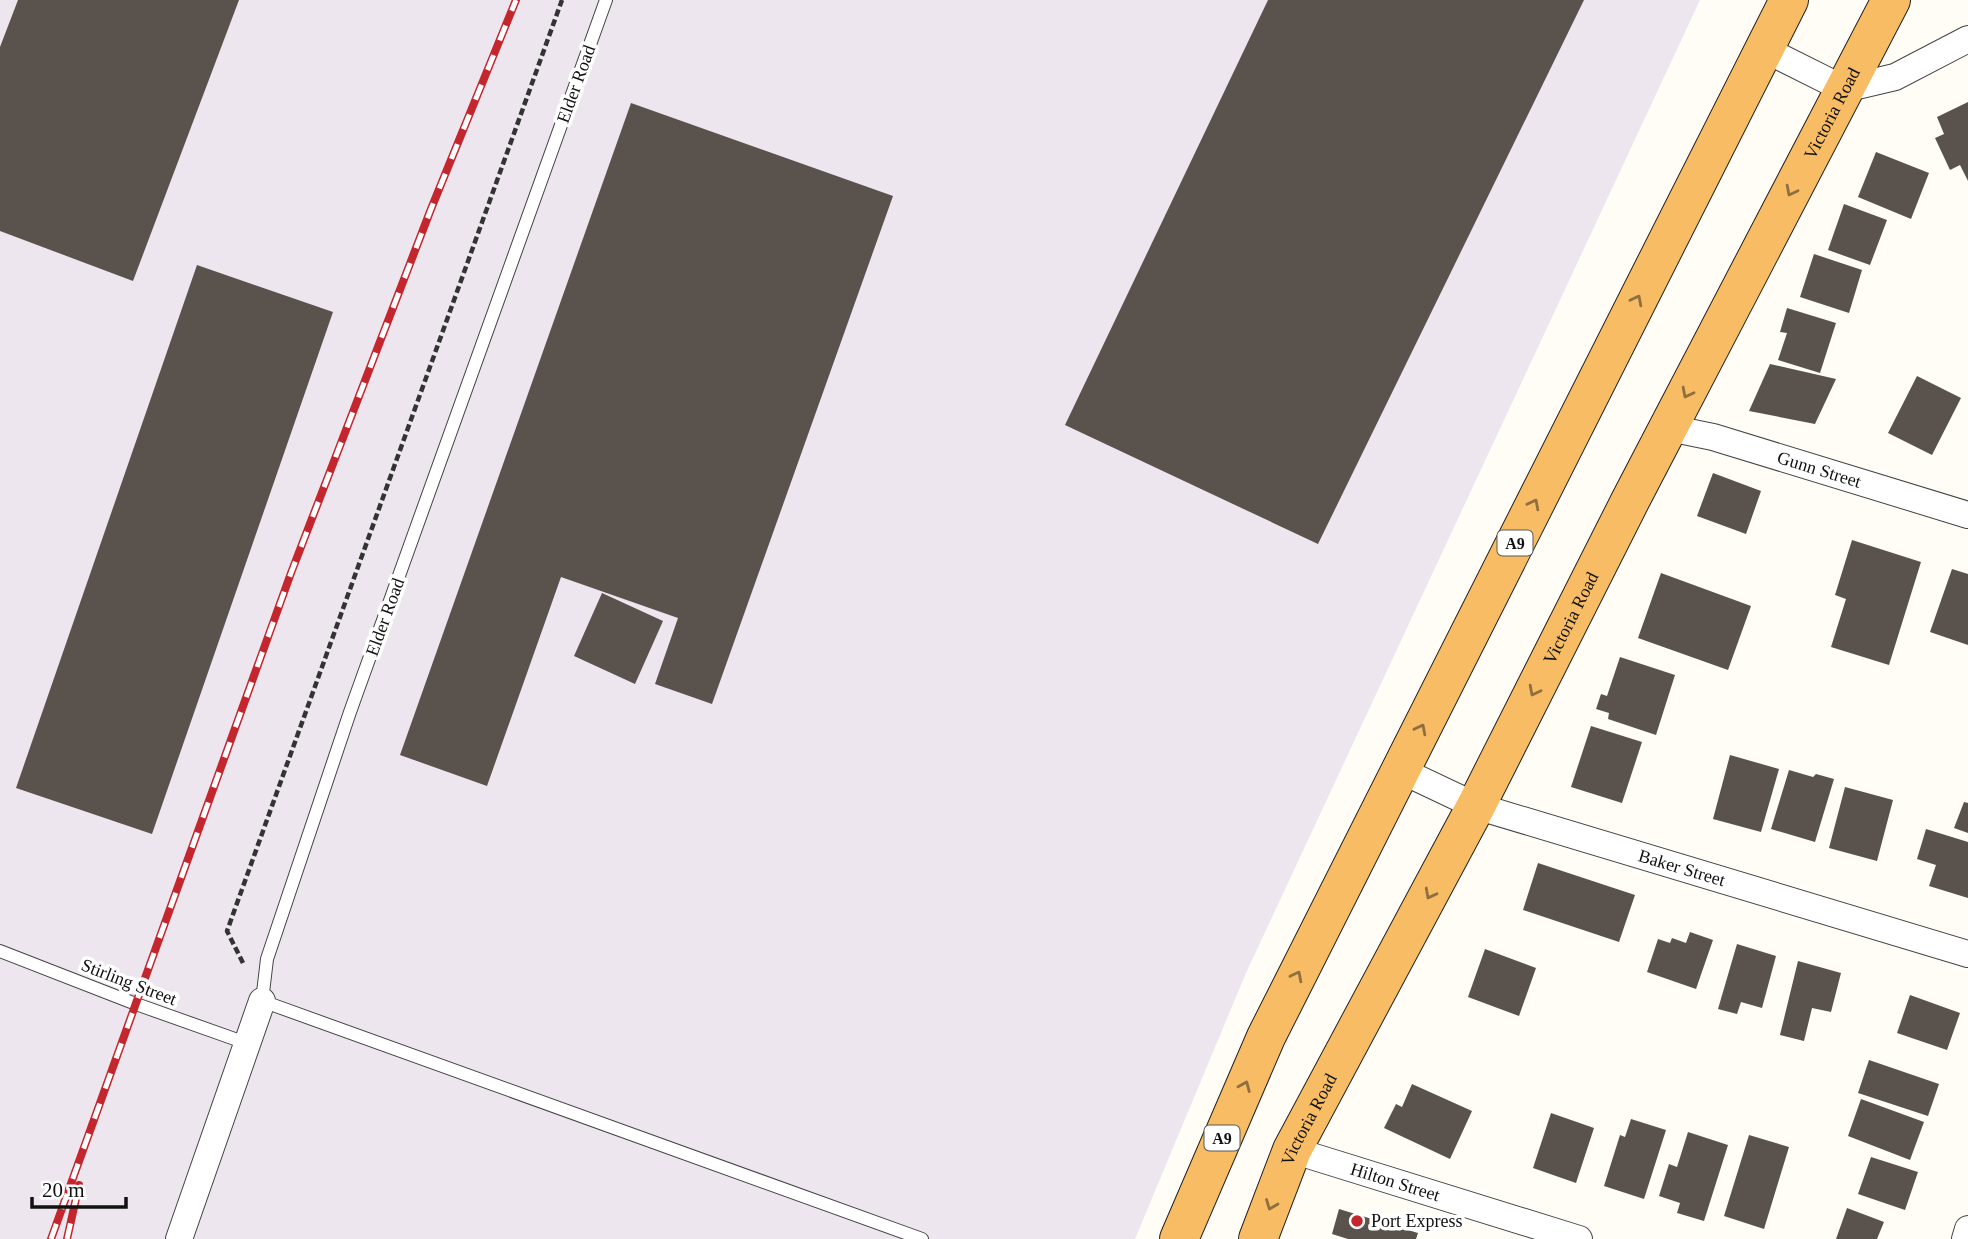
<svg xmlns="http://www.w3.org/2000/svg" width="1968" height="1239" viewBox="0 0 1968 1239" font-family="'Times New Roman',serif">
  <style>
    .industrial { fill: #eee6ef }
    .building { fill: #5a524d }
    .lines { fill: none; stroke-linecap: round; stroke-linejoin: round }
    .service-casing { stroke: #444; stroke-width: 14 }
    .minor-casing { stroke: #444; stroke-width: 28 }
    .trunk-casing { stroke: #222; stroke-width: 40 }
    .path { stroke: #333; stroke-width: 4.5; stroke-dasharray: 7 3.5; stroke-linecap: butt }
    .service { stroke: #fff; stroke-width: 12 }
    .minor { stroke: #fff; stroke-width: 26 }
    .trunk { stroke: #f7bc64; stroke-width: 38 }
    .rail-casing { stroke: #c4262e; stroke-width: 8 }
    .rail { stroke: #fff; stroke-width: 5; stroke-dasharray: 16; stroke-linecap: butt }
    .oneway { stroke: #906f3f }
    .poi-dot { fill: #c4262e; stroke: #fff; stroke-width: 2.5 }
    .labels { text-anchor: middle; stroke-width: 7; stroke-linejoin: round; paint-order: stroke }
    .shield { fill: #fff; stroke: #585858; stroke-width: 2 }
    .shield-label { font-size: 16px; font-weight: bold; fill: #111 }
    .street-label { font-size: 18px; fill: #111; stroke: #fff }
    .poi-label { font-size: 18px; fill: #111; stroke: #fff; text-anchor: start }
  </style>
  <rect width="100%" height="100%" fill="#fffdf5"/>
  <path class="industrial" d="M 0,0 L 1700,0 L 1246,973 L 1135,1239 L 0,1239 Z"/>
  <path class="building" d="M 18,0 L 239,0 L 133,281 L 0,231 L 0,47 Z
    M 1268,0 L 1584,0 L 1318,544 L 1065,425 Z
    M 1968,102 L 1968,181 L 1960,165 L 1950,170 L 1935,138 L 1944,134 L 1937,117 Z
    M 631,103 L 893,196 L 712,704 L 655,684 L 678,618 L 561,577 L 487,786 L 400,755 Z
    M 1876,152 L 1929,173 L 1911,219 L 1858,197 Z
    M 1844,204 L 1887,220 L 1870,265 L 1828,250 Z
    M 1814,254 L 1862,270 L 1849,313 L 1800,297 Z
    M 197,265 L 333,312 L 152,834 L 16,788 Z
    M 1787,308 L 1836,323 L 1820,373 L 1778,360 L 1787,333 L 1780,332 Z
    M 1770,364 L 1836,379 L 1815,424 L 1749,411 Z
    M 1917,376 L 1961,398 L 1932,455 L 1888,433 Z
    M 1713,473 L 1761,491 L 1746,534 L 1697,516 Z
    M 1852,540 L 1921,562 L 1889,665 L 1831,647 L 1846,599 L 1835,595 Z
    M 1952,569 L 1968,574 L 1968,645 L 1930,632 Z
    M 1661,573 L 1751,606 L 1728,670 L 1638,638 Z
    M 602,593 L 663,621 L 635,684 L 574,656 Z
    M 1620,657 L 1675,675 L 1656,735 L 1608,719 L 1609,713 L 1596,709 L 1601,694 L 1607,696 Z
    M 1591,726 L 1642,742 L 1622,803 L 1571,787 Z
    M 1730,755 L 1779,769 L 1761,832 L 1713,819 Z
    M 1789,770 L 1813,777 L 1816,774 L 1834,779 L 1815,842 L 1771,829 Z
    M 1845,787 L 1893,800 L 1877,861 L 1829,848 Z
    M 1964,802 L 1968,803 L 1968,833 L 1954,828 Z
    M 1926,829 L 1968,842 L 1968,898 L 1929,886 L 1936,865 L 1917,859 Z
    M 1538,863 L 1635,895 L 1619,942 L 1523,910 Z
    M 1690,932 L 1713,940 L 1696,989 L 1647,972 L 1658,939 L 1670,943 L 1672,938 L 1686,943 Z
    M 1737,944 L 1776,956 L 1762,1008 L 1741,1002 L 1737,1014 L 1718,1009 Z
    M 1485,949 L 1536,968 L 1519,1016 L 1468,997 Z
    M 1798,961 L 1841,973 L 1831,1012 L 1812,1008 L 1804,1041 L 1780,1035 Z
    M 1910,995 L 1960,1013 L 1947,1050 L 1897,1033 Z
    M 1869,1060 L 1939,1084 L 1928,1116 L 1858,1093 Z
    M 1412,1084 L 1472,1111 L 1450,1159 L 1384,1128 L 1396,1104 L 1402,1107 Z
    M 1861,1099 L 1924,1122 L 1910,1160 L 1848,1136 Z
    M 1551,1113 L 1594,1128 L 1576,1183 L 1533,1168 Z
    M 1631,1119 L 1666,1130 L 1644,1199 L 1604,1186 L 1620,1135 L 1625,1137 Z
    M 1688,1132 L 1728,1145 L 1704,1221 L 1677,1213 L 1680,1203 L 1659,1196 L 1669,1164 L 1677,1167 Z
    M 1749,1135 L 1789,1147 L 1764,1229 L 1724,1216 Z
    M 1871,1157 L 1918,1172 L 1905,1210 L 1858,1194 Z
    M 1847,1208 L 1884,1222 L 1877,1239 L 1836,1239 Z
    M 1339,1209 L 1418,1233 L 1416,1239 L 1348,1239 L 1332,1234 Z"/>
  <g class="lines">
    <defs>
      <path id="service" d="M 606,0 L 350,712 L 267,959 L 262,1001 L 922,1239
        M 0,951 L 136,1004 L 246,1043"/>
      <g id="minor">
        <path d="M 1764,49 L 1844,89 L 1895,77 L 1968,39"/>
        <path id="s1" d="M 1669,428 L 1713,437 L 1968,515"/>
        <path id="s2" d="M 1400,770 L 1476,806 L 1968,954"/>
        <path id="s3" d="M 1292,1150 L 1579,1239"/>
        <path d="M 179,1239 L 262,1001"/>
        <path d="M 1965,1239 L 1968,1229"/>
      </g>
      <g id="trunk">
        <path d="M 1179,1239 L 1266,1037 L 1789,0"/>
        <path id="s4" d="M 1258,1239 L 1292,1150 L 1476,806 L 1631,499 L 1891,0"/>
      </g>
    </defs>
    <use href="#service" class="service-casing"/>
    <use href="#minor" class="minor-casing"/>
    <use href="#trunk" class="trunk-casing"/>
    <path class="path" d="M 243,963 L 227,931 L 562,0"/>
    <use href="#service" class="service"/>
    <use href="#minor" class="minor"/>
    <use href="#trunk" class="trunk"/>
    <defs>
      <path id="rail" d="M 51,1239 L 291,573 L 431,209 L 516,0
        M 67,1239 L 79,1185"/>
    </defs>
    <use href="#rail" class="rail-casing"/>
    <use href="#rail" class="rail"/>
  </g>
  <defs><path id="oneway-chevron" d="M-2-3.5L2.5 0L-2 3.5" fill="none" stroke-width="1.6" stroke-linecap="round" stroke-linejoin="round" transform="scale(1.75)"/></defs>
  <g class="oneway">
    <use href="#oneway-chevron" transform="translate(1791 191) rotate(117)"/>
    <use href="#oneway-chevron" transform="translate(1637 300) rotate(-63)"/>
    <use href="#oneway-chevron" transform="translate(1687 393) rotate(117)"/>
    <use href="#oneway-chevron" transform="translate(1534 504) rotate(-63)"/>
    <use href="#oneway-chevron" transform="translate(1534 691) rotate(117)"/>
    <use href="#oneway-chevron" transform="translate(1421 729) rotate(-63)"/>
    <use href="#oneway-chevron" transform="translate(1430 894) rotate(118)"/>
    <use href="#oneway-chevron" transform="translate(1297 976) rotate(-63)"/>
    <use href="#oneway-chevron" transform="translate(1245 1086) rotate(-67)"/>
    <use href="#oneway-chevron" transform="translate(1271 1205) rotate(111)"/>
  </g>
  <circle class="poi-dot" cx="1357" cy="1221" r="7"/>
  <g class="labels">
    <g class="shield">
      <rect x="1497.5" y="530.5" width="35" height="25" rx="5"/>
      <rect x="1204.5" y="1125.5" width="35" height="25" rx="5"/>
    </g>
    <g class="shield-label">
      <text x="1515" y="549">A9</text>
      <text x="1222" y="1144">A9</text>
    </g>
    <g class="street-label">
      <text transform="translate(576 84) rotate(-70)" y="6">Elder Road</text>
      <text dy="6" stroke="none"><textPath href="#s4" startOffset="1264">Victoria Road</textPath></text>
      <text dy="6" stroke="none"><textPath href="#s1" startOffset="156">Gunn Street</textPath></text>
      <text transform="translate(385 617) rotate(-70)" y="6">Elder Road</text>
      <text dy="6" stroke="none"><textPath href="#s4" startOffset="696">Victoria Road</textPath></text>
      <text dy="6" stroke="none"><textPath href="#s2" startOffset="299">Baker Street</textPath></text>
      <text transform="translate(129 982) rotate(21)" y="6">Stirling Street</text>
      <text dy="6" stroke="none"><textPath href="#s4" startOffset="130">Victoria Road</textPath></text>
      <text dy="6" stroke="none"><textPath href="#s3" startOffset="108">Hilton Street</textPath></text>
    </g>
    <g class="poi-label">
      <text x="1371" y="1227">Port Express</text>
    </g>
  </g>
  <path d="M32 1197v10h94v-10" fill="none" stroke="#111111" stroke-width="3.5"/>
  <text x="42" y="1197" font-size="21" fill="#111111" stroke="#ffffff" stroke-width="5" paint-order="stroke">20 m</text>
</svg>
